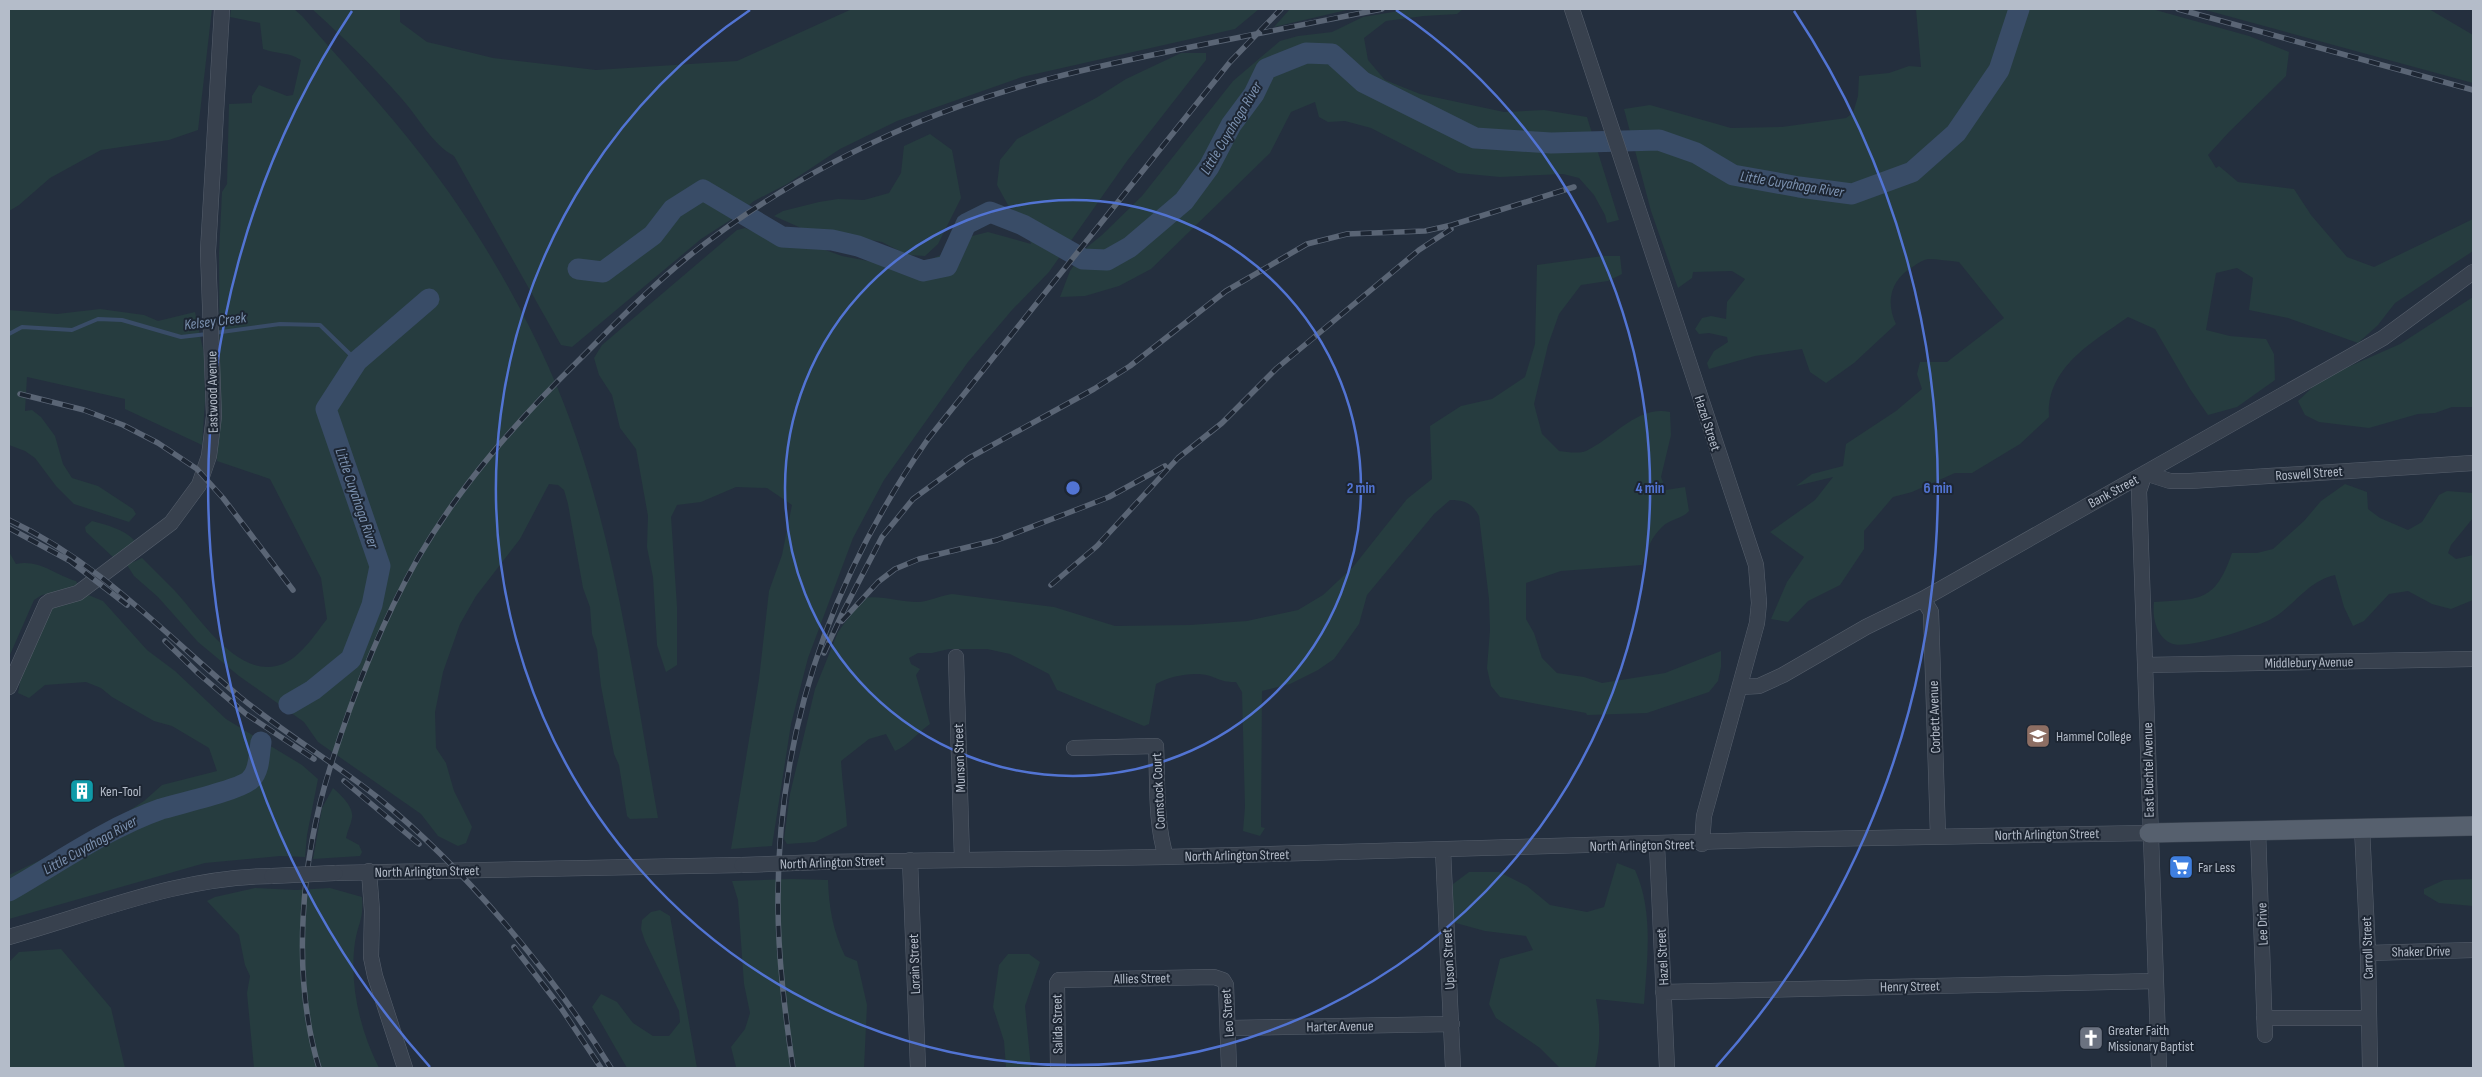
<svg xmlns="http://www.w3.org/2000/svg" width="2482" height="1077" viewBox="0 0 2482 1077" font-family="'Sofia Sans Condensed',sans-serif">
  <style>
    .green { fill: #263c3f }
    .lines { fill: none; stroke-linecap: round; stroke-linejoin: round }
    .stream { stroke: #394c67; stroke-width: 4 }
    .river { stroke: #394c67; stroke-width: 21 }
    .minor-casing { stroke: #565f6c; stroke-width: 16 }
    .major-casing { stroke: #414a57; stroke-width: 20 }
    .minor { stroke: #38414e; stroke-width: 15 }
    .major { stroke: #56606e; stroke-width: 19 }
    .rail-casing { stroke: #5a6575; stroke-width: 5.5 }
    .rail { stroke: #1d2633; stroke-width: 4; stroke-dasharray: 11; stroke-linecap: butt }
    .minor-bridge-casing { stroke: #565f6c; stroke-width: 16; stroke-linecap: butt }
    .minor-bridge { stroke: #38414e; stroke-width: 15 }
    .ring { fill: none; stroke: #5274d3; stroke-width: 2.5 }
    .labels { text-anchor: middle; stroke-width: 4; stroke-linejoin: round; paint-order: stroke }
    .street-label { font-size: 14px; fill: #b4bcc9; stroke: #1d2633 }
    .poi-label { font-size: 14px; fill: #b4bcc9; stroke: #1d2633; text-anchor: start }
    .water-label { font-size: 15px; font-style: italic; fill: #7c92b1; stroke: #1d2633 }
    .centre { fill: #5274d3; stroke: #1d2633; stroke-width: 2.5 }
    .ring-label { font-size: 15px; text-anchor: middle; font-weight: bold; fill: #5274d3; stroke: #1d2633; stroke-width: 4; stroke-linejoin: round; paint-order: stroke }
  </style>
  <rect width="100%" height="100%" fill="#242f3e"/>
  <path class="green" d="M 9,9 L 212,9 L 198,130 L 169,140 L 101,150 L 50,178 L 19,205 L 9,211 Z
    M 231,9 L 294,9 L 302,16 C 342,62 385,108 422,156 C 471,219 517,296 549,368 C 612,509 631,667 658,818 L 630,819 L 627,816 L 619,765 L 614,754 L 601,686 L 597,649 L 592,634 L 590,607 L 583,588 L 568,504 L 564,490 L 558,485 L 549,484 L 520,539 L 476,596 L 460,624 L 443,672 L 435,712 L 436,748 L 446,763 L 454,791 L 472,827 L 466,843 L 458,846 L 438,836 L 421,814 L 318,742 L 304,722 L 239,676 L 198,642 L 158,597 L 134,576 L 127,565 L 142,558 C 153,569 164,580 175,591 C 200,618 241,684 285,663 C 302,655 316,633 327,619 L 321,578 L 270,479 L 217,461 L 220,403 L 219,253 L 222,192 L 227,184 L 229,104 L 252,103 L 252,96 L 259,85 L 287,96 L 293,95 L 301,60 C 289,52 276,54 263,49 L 260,23 L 230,17 Z
    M 312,9 L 400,9 L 400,22 L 427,42 L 440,45 L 493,58 L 596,70 L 737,61 L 852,9 L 1259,9 L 1235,29 L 1022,77 L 897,121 L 840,149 L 787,184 L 754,201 L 732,219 L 701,239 L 572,347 L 561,345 L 454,156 C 432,144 419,118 402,99 C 374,67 343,37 312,9 Z
    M 1290,9 L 1351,9 L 1274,27 Z
    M 1411,9 L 1463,9 L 1457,14 L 1424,16 L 1386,21 L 1364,38 L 1368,60 L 1385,80 L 1420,94 L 1504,112 L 1544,110 L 1587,117 L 1619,220 L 1607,223 L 1605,215 L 1594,195 L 1579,178 L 1563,174 L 1500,177 L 1458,173 L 1371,128 L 1345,121 L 1328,122 L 1319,117 L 1315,102 L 1291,112 L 1270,153 L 1151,269 L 1119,286 L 1085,296 L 1060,297 L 1070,271 L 1086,248 L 1102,235 L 1142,196 L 1233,81 L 1280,41 L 1298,36 L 1332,32 L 1363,17 Z
    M 1916,9 L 2152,9 L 2249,36 L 2289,52 L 2286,76 L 2229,132 L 2208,155 L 2216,168 L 2219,166 L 2238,182 L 2294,189 L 2311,215 L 2347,257 L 2374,267 L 2473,219 L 2473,251 L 2395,303 L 2378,325 L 2358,343 L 2288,318 L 2249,310 L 2253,278 L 2237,268 L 2216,273 L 2206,330 L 2230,336 L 2266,339 L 2274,354 L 2275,380 L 2237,407 L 2208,415 L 2190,389 L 2155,329 L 2128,317 C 2093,342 2046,367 2049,417 L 2020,444 L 1972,473 L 1955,473 L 1912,492 L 1893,497 L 1864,531 L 1864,549 L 1840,585 L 1808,601 L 1788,622 L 1771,619 L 1787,582 L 1804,557 L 1770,532 L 1815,500 L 1833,477 L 1796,486 L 1812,474 L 1843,466 L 1846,444 L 1896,411 L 1922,389 L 1917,374 L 1920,362 L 1947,362 L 2004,318 L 1959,262 C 1949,261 1938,259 1928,259 C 1923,260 1918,263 1914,266 C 1891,279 1885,301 1896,324 L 1854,363 L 1826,383 L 1810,372 L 1802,349 L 1755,356 L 1709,369 L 1707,363 L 1714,351 L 1728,342 L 1727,337 L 1709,333 L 1699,334 L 1695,329 L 1702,318 L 1711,316 L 1726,319 L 1727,302 L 1745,279 L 1732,271 L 1693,272 L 1692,278 L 1678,288 L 1651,211 L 1624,109 L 1650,105 L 1731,128 L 1782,127 L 1846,118 L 1853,113 L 1858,96 L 1859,76 L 1889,73 L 1909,66 L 1921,67 Z
    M 2202,9 L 2429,9 L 2473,35 L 2473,83 Z
    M 1181,53 L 1206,53 L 1206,60 L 1127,161 L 1049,272 L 1012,310 L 968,362 L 884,480 L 853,538 L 808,658 L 791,724 L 772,846 L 731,849 L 759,679 L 769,591 L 782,555 L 792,505 L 767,488 L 736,487 L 701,502 L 677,505 L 671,517 L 677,607 L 677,665 L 666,672 L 657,645 L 653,577 L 647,547 L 648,516 L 636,449 L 620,428 L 612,395 L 599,375 L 594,358 L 602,345 L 737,230 L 745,228 L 779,242 L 817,247 L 842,256 L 910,269 L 960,246 L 972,236 L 988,232 L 1031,244 L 1024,217 L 1009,207 L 997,185 L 1000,160 L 1017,139 L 1096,98 L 1126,79 Z
    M 930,134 L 952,150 L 961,198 L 938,244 L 925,256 L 907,255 L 882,242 L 801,228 L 774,216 L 783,211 L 819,202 L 838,199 L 864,200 L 889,193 L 901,173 L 904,146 Z
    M 1603,256 L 1620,256 L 1622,274 L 1608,281 L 1581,285 L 1559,314 L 1548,345 L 1534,404 L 1542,434 L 1559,451 C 1567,452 1579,454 1586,451 C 1614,438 1637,405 1670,412 L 1671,435 L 1661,477 L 1666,490 L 1685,487 L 1689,511 C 1682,519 1670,519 1662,527 C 1652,536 1646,551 1642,565 L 1561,571 L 1526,583 L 1526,619 L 1534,633 L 1542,658 L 1557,673 L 1584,677 L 1602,683 L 1665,673 L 1721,651 L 1721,667 L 1718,681 L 1709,692 L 1647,713 L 1587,715 L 1586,713 L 1500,697 L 1491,686 L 1487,668 L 1490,630 L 1489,599 L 1479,516 C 1472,503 1464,500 1450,500 L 1434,514 L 1367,595 L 1359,624 L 1334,659 L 1318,670 L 1290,684 L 1262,691 L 1261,827 L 1265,828 L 1260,836 L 1243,831 L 1245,807 L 1242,692 L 1236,682 C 1222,682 1222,680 1210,676 C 1194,671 1170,676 1156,684 L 1149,724 L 1144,726 L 1057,690 L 1049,674 L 1010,654 L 987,649 L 949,649 L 932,653 L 918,653 L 909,658 L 911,664 L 920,669 L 916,675 L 930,724 C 917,733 909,745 895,751 L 886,734 L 869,739 L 841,761 C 842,783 846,804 847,826 L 815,842 L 787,844 L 784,839 L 790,794 L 815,689 L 838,632 L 863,598 C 882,595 899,602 918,602 C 927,602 942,595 952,594 L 1054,607 L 1115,626 L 1190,625 L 1247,621 L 1298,610 L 1323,595 L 1353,567 L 1407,499 L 1432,479 L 1430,426 L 1461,406 L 1492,399 L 1525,377 L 1535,344 L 1537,265 Z
    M 2473,297 L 2473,407 L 2452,407 L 2435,413 L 2418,414 L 2369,428 L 2319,422 L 2305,415 L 2298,401 L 2321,379 L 2400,344 Z
    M 100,309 L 144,315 L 158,321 L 195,312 L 204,354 L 205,401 L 202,445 L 125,409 L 125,399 L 27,377 L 25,411 L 32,410 L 41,417 L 55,436 L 63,464 L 72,478 L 98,486 L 133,509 L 136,514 L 129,522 L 74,504 L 56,486 L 35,458 L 25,451 L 9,445 L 9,310 L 57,314 Z
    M 2345,484 L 2367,492 L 2368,509 L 2380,518 L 2408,530 L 2422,522 L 2439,495 L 2447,491 L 2473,493 L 2473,518 L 2451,545 L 2448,553 L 2456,559 L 2473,555 L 2473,600 L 2451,609 L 2432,604 L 2408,591 L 2389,594 L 2364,621 L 2353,626 L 2344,607 L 2335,575 C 2308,581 2296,604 2273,618 C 2258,627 2189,649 2173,644 C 2156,638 2152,617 2154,602 C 2201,599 2215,602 2232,553 L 2257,553 L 2273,549 L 2304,521 L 2321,501 Z
    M 92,521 C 106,525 124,529 134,540 L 133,544 L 114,558 L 86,532 L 85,527 Z
    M 9,552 L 16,564 C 39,559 55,575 76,581 L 79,587 L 42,595 L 34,600 L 9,657 Z
    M 86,594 L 103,601 L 147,650 L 175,671 L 226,719 L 302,765 L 318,779 L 307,835 L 305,857 L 280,856 L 205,863 L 9,919 L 9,875 L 87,838 L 144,801 L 162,785 L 217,771 L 209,748 L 172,726 L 154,721 L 112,697 L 101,688 L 86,682 L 45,685 L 29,698 L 18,693 L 21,676 L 50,608 Z
    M 333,788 C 341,795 354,807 352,818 C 351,825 347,831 346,838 L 359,845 L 362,852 L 360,856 L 313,859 L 322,808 Z
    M 1617,863 L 1635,870 C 1654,912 1647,960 1644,1004 L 1596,999 C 1600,1023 1601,1044 1595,1068 L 1560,1068 L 1540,1048 L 1496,1018 L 1489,1004 L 1500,959 L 1533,950 L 1526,936 L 1485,931 L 1452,922 L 1453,884 L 1469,872 L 1499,872 L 1527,886 L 1550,905 L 1587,912 L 1604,907 Z
    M 792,879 L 828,880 C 829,908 833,931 845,956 L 857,961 L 867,1005 L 864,1068 L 736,1067 L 731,1047 L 745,1029 L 750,1013 L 744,984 L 738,900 L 732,881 Z
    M 2473,879 L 2473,906 L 2439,903 L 2424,894 L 2424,889 L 2444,880 Z
    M 255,888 L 296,890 L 330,888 L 362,897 C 364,919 358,923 355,942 C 349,985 360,1030 379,1068 L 254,1068 L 247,993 L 250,976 L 245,965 L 239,935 L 207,901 L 215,897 Z
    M 660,910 L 670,916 L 697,1068 L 627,1068 L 592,1007 L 601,994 L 617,1002 L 633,1023 L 653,1036 L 669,1036 L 680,1022 L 679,1011 L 645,941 L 641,929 L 642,920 L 651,912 Z
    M 61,949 L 111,1008 L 125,1068 L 9,1068 L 9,962 L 19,952 Z
    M 1008,954 L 1029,954 L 1040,962 L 1025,1006 L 1031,1068 L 1006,1068 L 1004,1041 L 993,1007 L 999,965 Z"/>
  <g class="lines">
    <path class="stream" d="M 214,333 L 280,324 L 320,325 L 357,361
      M 9,334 L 22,327 L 72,330 L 98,319 L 122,320 L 181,337 L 207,334"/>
    <path class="river" d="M 578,269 L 603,272 L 653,235 L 673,209 L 703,190 L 782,237 L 832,240 L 858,246 L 923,271 L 947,266 L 966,224 L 990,212 L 1023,225 L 1083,259 L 1107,260 L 1130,247 L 1184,201 L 1209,167 L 1231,125 L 1254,94 L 1266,69 L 1306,53 L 1332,54 L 1363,82 L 1475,138 L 1551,143 L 1659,140 L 1696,153 L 1733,175 L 1799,187 L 1852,194 L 1912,172 L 1956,133 L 1999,70 L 2019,9
      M 289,704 L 313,690 L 351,659 L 372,605 L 380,566 L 326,409 L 357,361 L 429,299
      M 9,891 C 58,863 107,828 161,809 C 178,804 243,789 251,779 C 260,770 259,754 261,742"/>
    <defs>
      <path id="minor" d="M 1572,9 L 1756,565 L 1759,603 L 1757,623 L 1704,816 L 1702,844
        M 1923,599 L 1931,612 L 1938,836
        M 956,657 L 962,859
        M 2145,665 L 2473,659
        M 9,687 L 46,604 L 50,601 L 78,593 L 171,523 L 199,485 L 209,456 L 214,416 L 208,251 L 222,9
        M 1740,687 L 1759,686 L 1783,675 L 1866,627 L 1923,599 L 2383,338 L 2473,272
        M 1074,748 L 1156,746 C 1158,783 1155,821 1166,857
        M 2362,828 L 2368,953 L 2370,1068
        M 2258,830 L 2265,1035
        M 1657,845 L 1667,1068
        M 1443,850 L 1453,1068
        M 910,860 L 918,1068
        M 822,862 L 1166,857 L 1762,840 L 2149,833
        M 369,871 L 372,911 L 371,957 L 375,976 L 405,1068
        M 335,873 L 742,865
        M 9,937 C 98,912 177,877 272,876
        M 2368,953 L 2473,950
        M 1663,992 L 2156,981
        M 2264,1018 L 2369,1018
        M 1229,1028 L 1452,1024
        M 1058,1068 L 1057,983 L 1059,980 L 1214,977 L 1223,980 L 1226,985 L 1229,1068
        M 2159,1068 L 2139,491 L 2145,473 L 2170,481 L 2190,481 L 2473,463"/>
      <path id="major" d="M 2149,833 L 2473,826"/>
    </defs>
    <use href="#minor" class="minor-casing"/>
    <use href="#major" class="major-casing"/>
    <use href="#minor" class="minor"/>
    <use href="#major" class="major"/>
    <defs>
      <path id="rail" d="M 2178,9 L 2473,90
        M 20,394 L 84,410 L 123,425 L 158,443 L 197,469 L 223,498 L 293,590
        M 9,520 C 102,564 163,633 240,697 C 284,733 333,762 377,797 C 464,867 553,974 611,1068
        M 9,528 L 70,561 L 127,605
        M 1051,585 L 1097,546 L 1178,458 L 1222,423 L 1277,368 L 1419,250 L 1451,229
        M 842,621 L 878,582 L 895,569 L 919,559 L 997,540 L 1073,511 L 1109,497 L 1165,466
        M 165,641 L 199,674 L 246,714 L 314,759
        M 824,653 L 842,614 L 882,537 L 913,499 L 969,458 L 1094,389 L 1130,366 L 1226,291 L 1307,244 L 1347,234 L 1425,231 L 1452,225 L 1574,187
        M 344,781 L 419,844
        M 514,947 L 561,1008 L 601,1068
        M 319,1068 C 291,975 301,860 330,768 C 353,694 380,625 418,558 C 461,484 518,420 578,361 C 614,325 649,288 689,256 C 756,202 835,158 914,124 C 1003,86 1097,66 1191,47 C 1255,34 1319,21 1382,9
        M 793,1068 C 785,1013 778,958 778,903 C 777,733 831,578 928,439 L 1230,62 L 1281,9"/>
    </defs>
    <use href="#rail" class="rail-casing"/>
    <use href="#rail" class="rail"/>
    <defs>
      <path id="minor-bridge" d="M 742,865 L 822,862
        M 272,876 L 335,873"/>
    </defs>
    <use href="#minor-bridge" class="minor-bridge-casing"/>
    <use href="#minor-bridge" class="minor-bridge"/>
  </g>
  <g class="ring">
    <circle cx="1073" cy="488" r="288"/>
    <path d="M1396 10A577 577 0 1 1 750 10"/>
    <path d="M430 1067A865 865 0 0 1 352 11M1794 11A865 865 0 0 1 1716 1067"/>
  </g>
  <defs>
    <symbol id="school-square" viewBox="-11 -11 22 22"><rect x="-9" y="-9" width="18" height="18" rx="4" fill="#8d6e63" stroke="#1d2633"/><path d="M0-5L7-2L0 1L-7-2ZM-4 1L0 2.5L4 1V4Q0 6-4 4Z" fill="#fff"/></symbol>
    <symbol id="building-square" viewBox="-11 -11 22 22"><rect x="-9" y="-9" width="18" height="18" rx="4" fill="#0f9aa8" stroke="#1d2633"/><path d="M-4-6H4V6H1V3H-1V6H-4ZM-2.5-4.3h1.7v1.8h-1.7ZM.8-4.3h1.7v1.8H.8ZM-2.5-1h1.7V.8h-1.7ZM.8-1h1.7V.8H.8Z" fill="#fff"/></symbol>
    <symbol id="supermarket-square" viewBox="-11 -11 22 22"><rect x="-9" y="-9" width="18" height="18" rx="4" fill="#3f7fe0" stroke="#1d2633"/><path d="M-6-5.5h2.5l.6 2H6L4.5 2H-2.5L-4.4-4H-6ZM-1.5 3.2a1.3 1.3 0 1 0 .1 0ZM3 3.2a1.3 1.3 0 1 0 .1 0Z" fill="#fff"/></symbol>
    <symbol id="church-square" viewBox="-11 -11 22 22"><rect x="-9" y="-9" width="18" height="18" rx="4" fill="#6b7280" stroke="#1d2633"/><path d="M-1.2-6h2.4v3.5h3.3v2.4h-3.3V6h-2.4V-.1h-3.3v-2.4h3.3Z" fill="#fff"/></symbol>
  </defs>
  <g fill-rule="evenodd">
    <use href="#school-square" x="2024" y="722" width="28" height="28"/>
    <use href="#building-square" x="68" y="777" width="28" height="28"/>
    <use href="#supermarket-square" x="2167" y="853" width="28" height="28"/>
    <use href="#church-square" x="2077" y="1024" width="28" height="28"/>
  </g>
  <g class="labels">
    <g class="street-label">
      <text transform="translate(212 392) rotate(-91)" y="5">Eastwood Avenue</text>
      <text transform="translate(1708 423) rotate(72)" y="5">Hazel Street</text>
      <text transform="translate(2309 473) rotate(-4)" y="5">Roswell Street</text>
      <text transform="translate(2113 491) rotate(-28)" y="5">Bank Street</text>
      <text transform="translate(2309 662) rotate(-1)" y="5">Middlebury Avenue</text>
      <text transform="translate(1934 717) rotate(-92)" y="5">Corbett Avenue</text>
      <text transform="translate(959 758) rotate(-92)" y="5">Munson Street</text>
      <text transform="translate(2148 770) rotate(-91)" y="5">East Buchtel Avenue</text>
      <text transform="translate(1158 791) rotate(-93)" y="5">Comstock Court</text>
      <text transform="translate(2047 834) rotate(-1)" y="5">North Arlington Street</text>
      <text transform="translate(1642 845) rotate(-1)" y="5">North Arlington Street</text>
      <text transform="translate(1237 855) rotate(-1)" y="5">North Arlington Street</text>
      <text transform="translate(832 862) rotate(-2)" y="5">North Arlington Street</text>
      <text transform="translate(427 871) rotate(-1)" y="5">North Arlington Street</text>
      <text transform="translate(2262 924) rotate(-92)" y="5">Lee Drive</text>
      <text transform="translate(2367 948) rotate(-92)" y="5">Carroll Street</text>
      <text transform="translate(2421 951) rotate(-1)" y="5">Shaker Drive</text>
      <text transform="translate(1662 957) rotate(-93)" y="5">Hazel Street</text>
      <text transform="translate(1448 959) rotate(-93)" y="5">Upson Street</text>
      <text transform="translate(914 964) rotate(-92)" y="5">Lorain Street</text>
      <text transform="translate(1142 978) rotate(-1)" y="5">Allies Street</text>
      <text transform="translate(1910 986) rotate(-1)" y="5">Henry Street</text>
      <text transform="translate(1227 1013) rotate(-94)" y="5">Leo Street</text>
      <text transform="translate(1057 1024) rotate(-91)" y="5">Salida Street</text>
      <text transform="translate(1340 1026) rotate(-1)" y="5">Harter Avenue</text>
    </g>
    <g class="poi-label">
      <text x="2056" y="741">Hammel College</text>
      <text x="100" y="796">Ken-Tool</text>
      <text x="2198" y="872">Far Less</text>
      <text x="2108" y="1035">Greater Faith<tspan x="2108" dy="16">Missionary Baptist</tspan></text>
    </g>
    <g class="water-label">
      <text transform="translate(1231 128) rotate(-59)" y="5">Little Cuyahoga River</text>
      <text transform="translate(1792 184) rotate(9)" y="5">Little Cuyahoga River</text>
      <text transform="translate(215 321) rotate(-7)" y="5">Kelsey Creek</text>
      <text transform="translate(357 498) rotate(71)" y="5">Little Cuyahoga River</text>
      <text transform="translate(90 845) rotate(-29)" y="5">Little Cuyahoga River</text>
    </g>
  </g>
  <circle cx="1073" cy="488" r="8" class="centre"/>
  <g class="ring-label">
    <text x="1361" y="493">2 min</text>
    <text x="1650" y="493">4 min</text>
    <text x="1938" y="493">6 min</text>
  </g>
  <rect width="2482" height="1077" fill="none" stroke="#b4bcc9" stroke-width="20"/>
</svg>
